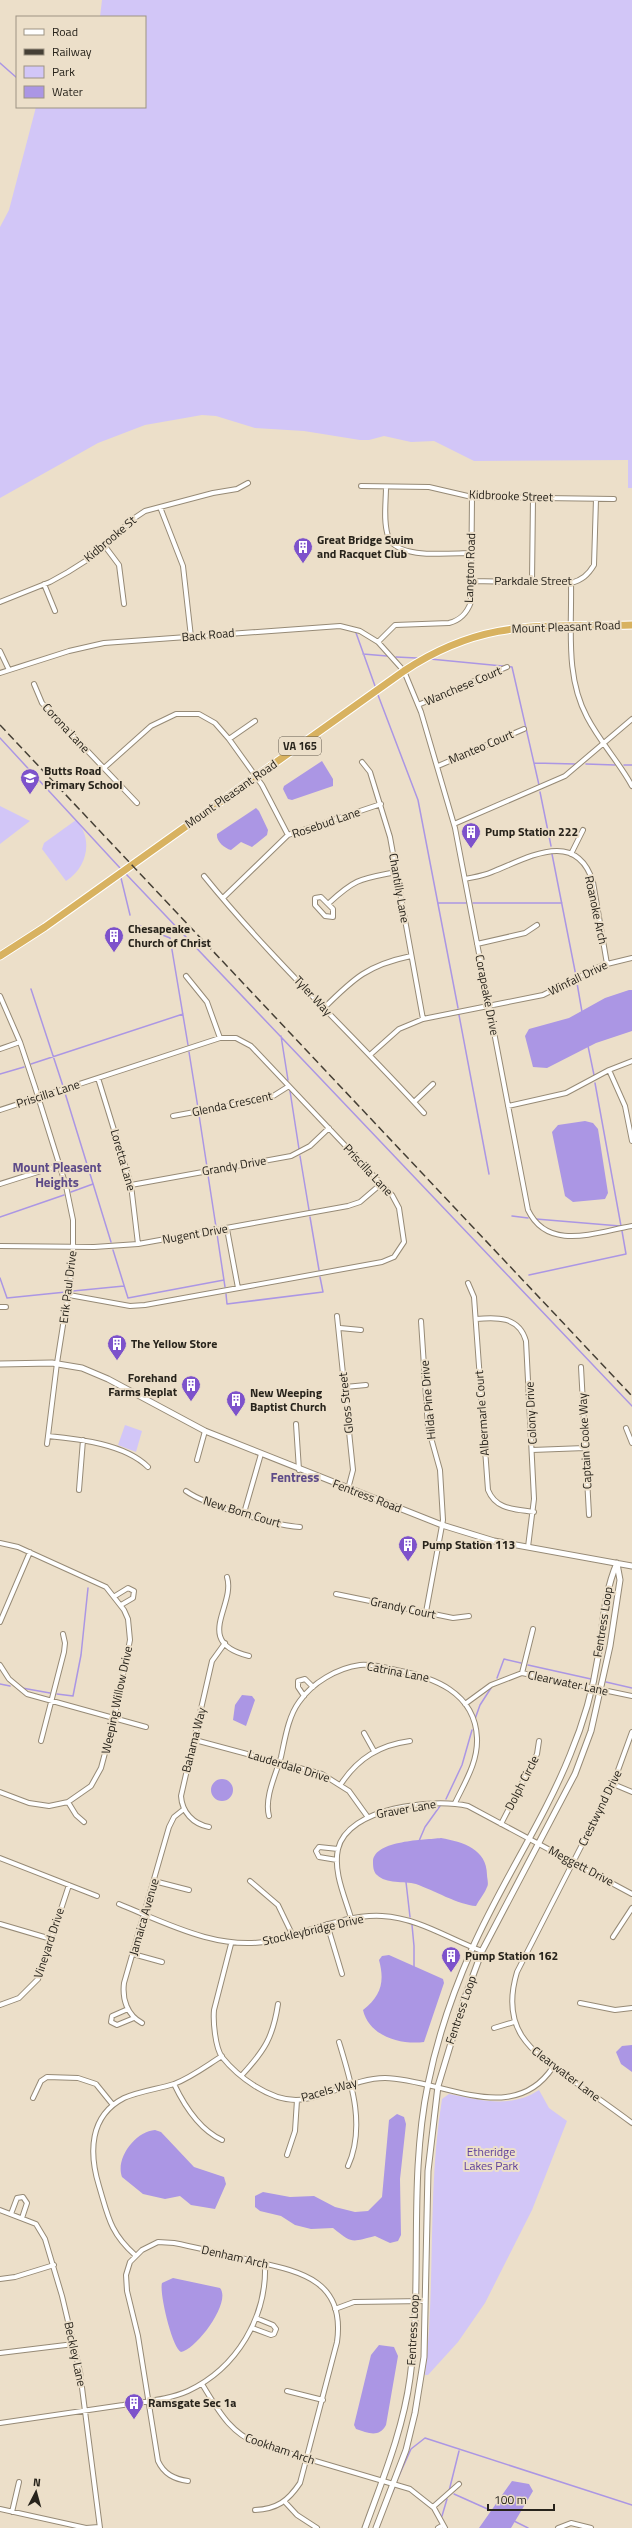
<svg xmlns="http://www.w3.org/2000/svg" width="632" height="2528" viewBox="0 0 632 2528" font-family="'Titillium Web',sans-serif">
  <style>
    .green { fill: #d2c6f7 }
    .water { fill: #ab96e4 }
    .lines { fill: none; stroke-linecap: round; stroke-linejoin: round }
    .stream { stroke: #ab96e4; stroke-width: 1.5 }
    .minor-casing { stroke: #968a76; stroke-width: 6 }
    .tertiary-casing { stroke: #968a76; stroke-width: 7 }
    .trunk-casing { stroke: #fff; stroke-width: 9 }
    .minor { stroke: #fff; stroke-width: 4 }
    .tertiary { stroke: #fff; stroke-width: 5 }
    .trunk { stroke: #d8b260; stroke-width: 7 }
    .rail { stroke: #453f35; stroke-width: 1.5; stroke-dasharray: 8 4; stroke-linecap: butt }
    .labels { text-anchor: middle; stroke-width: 4; stroke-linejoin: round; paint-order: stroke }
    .shield { fill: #ecdfc9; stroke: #625b4f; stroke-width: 1 }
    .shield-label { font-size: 11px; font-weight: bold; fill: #27231b }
    .street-label { font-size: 12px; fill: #27231b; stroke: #ecdfc9 }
    .poi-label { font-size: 12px; font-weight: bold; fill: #27231b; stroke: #ecdfc9; text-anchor: start }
    .park-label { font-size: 12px; fill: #5f409b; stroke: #ecdfc9 }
    .neighbourhood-label { font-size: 13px; font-weight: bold; fill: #5d4a88; stroke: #ecdfc9 }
  </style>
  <rect width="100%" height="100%" fill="#ecdfc9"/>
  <path class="green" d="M 102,0 L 632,0 L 632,488 L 628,488 L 628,460 L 474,461 L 434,441 L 411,442 L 384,436 L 369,440 L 360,440 L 304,431 L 255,428 L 216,416 L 202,415 L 145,425 L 98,443 L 0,498 L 0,227 L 9,210 L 36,107 L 145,107 L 145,17 L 100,17 Z
    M 0,806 L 30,821 L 0,844 Z
    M 76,820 C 94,839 87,868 66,881 L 42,849 L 44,843 Z
    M 125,1425 L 142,1431 L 136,1452 L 118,1445 Z
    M 539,2090 L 549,2108 L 567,2121 L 532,2210 L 485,2303 L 458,2342 L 428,2375 L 425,2375 C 436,2283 427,2190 442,2099 L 449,2094 C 481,2100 510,2109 539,2090 Z"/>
  <path class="water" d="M 322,761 L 333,779 L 333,786 L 292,800 L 288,799 L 283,789 L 284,786 Z
    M 256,808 L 259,811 L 268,830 L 267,835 L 252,847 L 241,842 L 231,850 C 224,848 216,841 217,834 Z
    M 629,990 L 632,990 L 632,1031 L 596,1043 L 547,1068 L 533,1067 L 525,1036 L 529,1029 L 569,1018 L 605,998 Z
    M 585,1121 L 593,1123 L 598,1129 L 608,1193 L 605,1199 L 573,1202 L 565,1196 L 552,1132 L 558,1125 Z
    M 242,1695 L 252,1696 L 255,1700 L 246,1726 L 233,1720 L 235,1705 Z
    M211 1790a11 11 0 1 1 22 0a11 11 0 1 1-22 0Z
    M 441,1838 C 463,1842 487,1849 487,1875 C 487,1878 489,1884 487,1887 C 485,1893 479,1900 476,1906 C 459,1905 433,1890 416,1884 C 404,1881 386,1884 377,1875 C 373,1872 373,1865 373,1861 C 375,1840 425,1840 441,1838 Z
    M 389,1955 L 443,1979 L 444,1983 L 424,2042 C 400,2045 369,2036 363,2010 C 381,1996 385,1982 379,1960 L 382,1956 Z
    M 632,2045 L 632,2072 L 621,2064 L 616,2052 L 622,2046 Z
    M 397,2114 L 404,2117 L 406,2124 L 400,2179 L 401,2235 L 398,2241 L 390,2243 L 375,2236 C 351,2242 353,2244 333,2228 L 311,2229 L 295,2225 L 281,2216 L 260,2211 L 255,2207 L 255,2196 L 263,2192 L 290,2197 L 314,2196 L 335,2207 L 355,2212 L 368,2211 L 382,2197 L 389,2120 Z
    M 155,2130 L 161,2132 L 194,2167 L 224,2177 L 226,2184 L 215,2209 L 191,2205 L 180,2196 L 165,2199 L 143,2194 L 122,2177 C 115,2158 136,2131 155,2130 Z
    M 173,2278 L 220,2288 C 232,2302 196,2350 181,2352 C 172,2348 159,2292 162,2283 Z
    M 379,2345 L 394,2347 L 398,2356 L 386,2425 C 379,2438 368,2433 356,2429 L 354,2425 L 371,2355 Z
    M 512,2481 L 529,2484 L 533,2491 L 511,2528 L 479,2528 Z"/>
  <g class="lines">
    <path class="stream" d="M 0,63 L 17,78
      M 355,630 L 375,686
      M 363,654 L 387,656
      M 396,657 L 417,658
      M 430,659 L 512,667 L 539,785
      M 378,695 L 418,800 L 458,1008
      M 0,738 L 120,868
      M 534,763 L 576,764
      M 586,764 L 615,765
      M 624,765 L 632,765
      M 540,792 L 551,846
      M 552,854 L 576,976
      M 126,874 L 632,1406
      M 121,878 L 130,915
      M 438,903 L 466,903
      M 473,903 L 562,903
      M 135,924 L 170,938 L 188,1045
      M 577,983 L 582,1012
      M 31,989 L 63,1086
      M 459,1015 L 489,1174
      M 281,1036 L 288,1080
      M 588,1046 L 594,1075
      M 189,1052 L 198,1108
      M 31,1064 L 183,1014
      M 0,1074 L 24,1067
      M 595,1083 L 621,1226
      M 290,1091 L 299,1149
      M 65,1093 L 111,1242
      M 199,1115 L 207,1167
      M 300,1156 L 309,1210
      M 208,1175 L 216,1227
      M 71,1192 L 93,1184
      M 512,1216 L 528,1218
      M 0,1217 L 64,1195
      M 310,1217 L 319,1270
      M 536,1219 L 620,1226
      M 217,1234 L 225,1287
      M 113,1250 L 128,1298 L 224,1280
      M 529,1275 L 626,1254 L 622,1231
      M 0,1278 L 7,1298 L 66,1292
      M 73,1291 L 124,1286
      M 226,1294 L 227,1304 L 323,1292 L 320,1277
      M 528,1665 L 591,1679
      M 497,1678 L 504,1659 L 521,1663
      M 606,1682 L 632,1688
      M 0,1684 L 10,1686
      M 22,1688 L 50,1693
      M 57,1694 L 73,1696 L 81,1655 L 88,1588
      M 475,1719 L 480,1705 L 491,1688
      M 446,1799 L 462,1765 L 472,1730
      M 419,1841 L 425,1827 L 440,1806
      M 406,1882 L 410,1917
      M 412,1925 L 414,1946 L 414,1967
      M 397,2480 L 411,2449 L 425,2438 L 632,2505
      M 449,2491 L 459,2451
      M 454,2494 L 492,2511
      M 391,2495 L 395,2487
      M 442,2516 L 447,2499
      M 514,2521 L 528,2528"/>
    <defs>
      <path id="minor" d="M 361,486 L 429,487 L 472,497 L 614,499
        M 386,487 C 386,502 383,521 388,536 C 395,560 451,553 471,553
        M 160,507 L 183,566 L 191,637
        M 104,545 L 119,565 L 124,604
        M 471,581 L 571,583 C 582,580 588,575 594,565 L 596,499
        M 532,582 L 533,498
        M 571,583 C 572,628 565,676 587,717 C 600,742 619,762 632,786
        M 44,584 L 55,611
        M 0,602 L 50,582 L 68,572 L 87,560 L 133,519 L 145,511 L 213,493 L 237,489 L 248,483
        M 378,642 L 395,625 L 449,623 C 461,620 467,613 471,602 L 472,497
        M 0,651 L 9,670
        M 0,673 L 69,651 L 104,643 L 340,626 L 360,631 L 378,642 L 404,671 L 421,712 L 455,828 L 528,1210 C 548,1252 596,1232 632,1226
        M 34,684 L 42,703 L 137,803
        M 418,705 L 507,667
        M 229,739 L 255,721
        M 362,762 L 370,772 L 390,837 L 423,1019
        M 438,766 L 524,729
        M 104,768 L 151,726 L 176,714 L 199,714 L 215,723 L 229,739 L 262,785 L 288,835
        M 454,824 L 565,776 L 632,719
        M 571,854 L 583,830
        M 204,876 C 272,960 352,1034 424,1113
        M 465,879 C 474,877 483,876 492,872 C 526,859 576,827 593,882 L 607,964
        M 321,897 L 333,909 L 333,917 L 325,916 L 315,905 L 315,898 Z
        M 223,898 L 288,835 L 381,804
        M 329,903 C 356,878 361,879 396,872
        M 477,944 L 525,933 L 537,925
        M 186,976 L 207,1002 L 220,1038
        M 0,996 L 20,1042 L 35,1087 L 66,1186 L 73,1220 L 73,1262 L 57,1363 L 47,1444
        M 324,1008 C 354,978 368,965 411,956
        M 0,1049 L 20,1042
        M 371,1054 L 399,1029 L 423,1019 L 543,995 L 603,965 L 632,958
        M 609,1070 L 625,1106 L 632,1141
        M 98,1078 L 131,1185 L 138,1244
        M 414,1102 L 433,1084
        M 508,1106 L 566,1093 L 609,1070 L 632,1061
        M 0,1110 L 220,1038 L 236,1038 L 251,1046 L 392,1195 L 399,1208 L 404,1242 L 394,1257 L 382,1262 L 145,1305 L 130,1306 L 69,1295
        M 173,1116 L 270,1098 L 289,1086
        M 0,1184 L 60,1165
        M 131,1185 L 291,1156 L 310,1146 L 329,1128
        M 227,1229 L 238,1288
        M 0,1246 L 94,1247 L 138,1244 L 348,1206 L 360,1202 L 381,1184
        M 468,1283 L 474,1297 L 488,1490 C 496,1510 515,1509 534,1512
        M 0,1307 L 6,1307
        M 337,1316 L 353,1470 L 348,1489
        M 476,1319 C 496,1317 519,1316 526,1341 L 534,1499 L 528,1547
        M 421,1321 L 428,1427 L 440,1470 L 443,1520 L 426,1612
        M 340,1328 L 361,1330
        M 581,1367 L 589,1515
        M 345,1387 L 366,1385
        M 296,1424 L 299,1470
        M 626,1428 L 632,1443
        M 48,1436 C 79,1439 125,1444 148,1467
        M 532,1450 L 585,1448
        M 197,1460 L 205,1431
        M 79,1490 L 83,1440
        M 186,1491 C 205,1505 276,1526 300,1527
        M 244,1513 L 261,1454
        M 0,1543 L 18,1547 L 106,1587 L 124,1610 L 128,1619 L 130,1640 L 114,1719 L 101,1768 L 91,1786 L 68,1802 L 49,1806 L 29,1803 L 0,1792
        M 227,1577 C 236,1606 192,1642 249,1656
        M 336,1594 L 453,1618 L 469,1616
        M 115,1596 L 128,1588 L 134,1591 L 133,1598 L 121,1605
        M 0,1622 L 30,1552
        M 0,1665 L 9,1679 L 27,1694 L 146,1727
        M 522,1673 L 533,1629
        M 304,1696 L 298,1687 L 298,1681 L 305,1679 L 313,1687
        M 465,1704 L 491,1685 L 522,1673 L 632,1696
        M 632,1732 L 613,1784 L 517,1972 C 500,2029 529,2050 572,2080 C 592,2094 612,2108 632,2123
        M 364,1733 L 374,1751
        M 195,1740 L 322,1774 L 349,1791 L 367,1816
        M 41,1741 L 64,1652 L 65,1643 L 63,1634
        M 341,1784 C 358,1758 380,1745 410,1741
        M 613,1784 L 632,1792
        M 68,1802 L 76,1815 L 84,1822
        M 269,1816 C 264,1798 276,1774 281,1757 C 285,1739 288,1717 299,1702 C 312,1683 337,1668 360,1665 C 371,1664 384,1667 396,1670 C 433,1677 475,1692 477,1738 C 478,1762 465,1782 455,1803
        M 501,1824 L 537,1754 L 539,1741
        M 209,1827 C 193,1824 182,1812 181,1796 L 212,1661 L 225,1643
        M 0,1858 L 97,1896
        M 337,1860 L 319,1857 L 316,1851 L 319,1847 L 338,1849
        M 154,1881 L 189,1890
        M 250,1881 L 278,1905 L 292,1934
        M 119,1904 C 166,1923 218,1951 270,1941 C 308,1933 343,1914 382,1916 C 419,1918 449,1939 482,1951
        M 351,1918 C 345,1897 333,1872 338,1849 C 348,1807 433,1798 468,1806 L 632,1894
        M 0,1924 L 51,1939
        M 327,1924 L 342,1974
        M 613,1937 L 632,1908
        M 231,1944 L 214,2010 C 213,2021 215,2047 222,2057 C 238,2077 269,2100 296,2100 C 325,2099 354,2078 385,2078 C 441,2079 513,2128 553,2067
        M 133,1954 L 162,1962
        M 580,2003 L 615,2010 L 632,2008
        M 0,2005 L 19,1998 L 38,1979 L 69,1885
        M 128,2009 L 112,2016 L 111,2022 L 117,2025 L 134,2018
        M 142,2023 C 127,2015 122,1999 124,1983 L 169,1827 L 174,1817 L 184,1809
        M 494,2028 L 514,2022
        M 339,2042 C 351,2082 366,2126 348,2166
        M 242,2075 C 265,2050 273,2037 278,2004
        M 174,2084 C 184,2105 200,2130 222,2140
        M 33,2098 L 41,2081 L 47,2077 L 78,2078 L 96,2084 L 113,2105
        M 287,2155 L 295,2131 L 297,2100
        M 0,2210 L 36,2224 L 45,2239 L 62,2296 L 80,2372 L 100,2528
        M 11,2214 L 17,2198 L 23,2197 L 27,2203 L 22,2218
        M 135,2255 C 110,2233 108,2216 99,2186 C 89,2153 89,2116 124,2098 C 140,2091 158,2089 174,2084 C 192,2077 206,2066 222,2056
        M 0,2279 L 15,2277 L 54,2265
        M 335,2309 L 354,2302 L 425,2301
        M 252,2328 L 271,2335 L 274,2334 L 276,2329 L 273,2325 L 256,2318
        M 0,2353 L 74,2344
        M 202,2384 C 218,2410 230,2434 261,2445 L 410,2489 L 434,2508 L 445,2528
        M 287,2391 L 323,2400
        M 0,2423 C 41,2417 82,2411 123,2405 C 145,2401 168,2400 188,2391 C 237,2368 267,2317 265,2264
        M 188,2481 C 174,2479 164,2474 158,2461 L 138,2336 L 127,2291 L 126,2275 L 130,2262 L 142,2250 L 158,2242 L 174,2243 C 199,2248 224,2254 249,2260 C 297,2271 346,2278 337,2342 L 300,2483 C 288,2501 277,2509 255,2510
        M 285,2502 L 297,2515 L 317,2528
        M 433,2507 L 459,2484
        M 0,2509 L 86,2528 L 99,2527
        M 12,2512 L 19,2482
        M 438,2528 L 443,2525
        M 558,2528 L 571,2523 L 591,2528"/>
      <path id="tertiary" d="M 0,1364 L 52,1363 L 82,1368 L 108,1379 L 205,1431 L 442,1525 L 494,1541 L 632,1566
        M 365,2528 C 383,2478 403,2430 410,2378 C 423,2281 408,2181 428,2084 C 437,2039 453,1992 472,1949 C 501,1883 543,1822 570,1755 C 583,1724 593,1690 598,1657 C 603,1625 604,1593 617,1563
        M 376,2528 L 406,2450 L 415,2413 L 424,2357 L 428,2171 L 438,2086 L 464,2000 L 482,1951 L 575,1774 L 591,1731 L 610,1646 L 620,1580 L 617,1564"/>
      <path id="trunk" d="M 0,956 L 45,927 L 404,671 C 484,618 541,627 632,625"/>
    </defs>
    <use href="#minor" class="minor-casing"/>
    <use href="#tertiary" class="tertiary-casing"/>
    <use href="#trunk" class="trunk-casing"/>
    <use href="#minor" class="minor"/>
    <use href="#tertiary" class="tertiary"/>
    <use href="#trunk" class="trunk"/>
    <path class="rail" d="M 0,725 L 632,1396"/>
  </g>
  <defs>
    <symbol id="building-pin" viewBox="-11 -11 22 30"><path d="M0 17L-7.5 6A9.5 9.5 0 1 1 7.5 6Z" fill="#7d52cb" stroke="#ecdfc9"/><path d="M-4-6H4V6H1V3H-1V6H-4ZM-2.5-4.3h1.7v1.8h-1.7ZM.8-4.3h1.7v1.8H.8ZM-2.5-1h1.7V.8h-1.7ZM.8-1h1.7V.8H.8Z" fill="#fff"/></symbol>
    <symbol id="school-pin" viewBox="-11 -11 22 30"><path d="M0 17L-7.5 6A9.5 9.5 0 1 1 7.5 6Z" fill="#7d52cb" stroke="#ecdfc9"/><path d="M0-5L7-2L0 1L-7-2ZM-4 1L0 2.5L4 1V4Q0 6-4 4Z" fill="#fff"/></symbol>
  </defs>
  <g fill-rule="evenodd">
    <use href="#building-pin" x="292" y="536" width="22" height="30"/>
    <use href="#school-pin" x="19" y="767" width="22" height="30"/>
    <use href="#building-pin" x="460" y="821" width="22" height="30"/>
    <use href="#building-pin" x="103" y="925" width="22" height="30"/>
    <use href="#building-pin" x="106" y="1333" width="22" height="30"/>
    <use href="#building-pin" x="180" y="1374" width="22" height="30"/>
    <use href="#building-pin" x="225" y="1389" width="22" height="30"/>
    <use href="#building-pin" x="397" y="1534" width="22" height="30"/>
    <use href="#building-pin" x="440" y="1945" width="22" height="30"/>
    <use href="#building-pin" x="123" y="2392" width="22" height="30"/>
  </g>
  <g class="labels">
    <rect class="shield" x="279" y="737" width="42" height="18" rx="3"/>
    <g class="shield-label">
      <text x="300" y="750">VA 165</text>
    </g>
    <g class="street-label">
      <text transform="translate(511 496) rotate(2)" y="4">Kidbrooke Street</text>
      <text transform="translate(110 539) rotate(-40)" y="4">Kidbrooke St</text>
      <text transform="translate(470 568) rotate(-88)" y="4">Langton Road</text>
      <text x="533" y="585">Parkdale Street</text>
      <text transform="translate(566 627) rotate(-2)" y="4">Mount Pleasant Road</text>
      <text transform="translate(208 635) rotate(-5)" y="4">Back Road</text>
      <text transform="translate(463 686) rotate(-23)" y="4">Wanchese Court</text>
      <text transform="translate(66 728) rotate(47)" y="4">Corona Lane</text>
      <text transform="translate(481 747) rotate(-23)" y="4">Manteo Court</text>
      <text transform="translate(231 794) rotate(-35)" y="4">Mount Pleasant Road</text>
      <text transform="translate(326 823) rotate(-19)" y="4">Rosebud Lane</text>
      <text transform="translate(399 888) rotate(80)" y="4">Chantilly Lane</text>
      <text transform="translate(596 910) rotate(78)" y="4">Roanoke Arch</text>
      <text transform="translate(578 978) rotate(-26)" y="4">Winfall Drive</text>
      <text transform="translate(487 995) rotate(79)" y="4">Corapeake Drive</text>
      <text transform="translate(313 996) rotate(47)" y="4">Tyler Way</text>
      <text transform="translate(48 1094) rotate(-18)" y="4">Priscilla Lane</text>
      <text transform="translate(232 1104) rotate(-12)" y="4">Glenda Crescent</text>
      <text transform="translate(123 1160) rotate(74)" y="4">Loretta Lane</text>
      <text transform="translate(234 1166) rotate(-10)" y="4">Grandy Drive</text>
      <text transform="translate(368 1170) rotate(47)" y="4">Priscilla Lane</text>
      <text transform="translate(195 1234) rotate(-10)" y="4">Nugent Drive</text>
      <text transform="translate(68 1287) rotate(-83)" y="4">Erik Paul Drive</text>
      <text transform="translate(428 1400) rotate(-95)" y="4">Hilda Pine Drive</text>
      <text transform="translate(346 1403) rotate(-96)" y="4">Gloss Street</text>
      <text transform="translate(482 1413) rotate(-94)" y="4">Albermarle Court</text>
      <text transform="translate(531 1413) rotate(-93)" y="4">Colony Drive</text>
      <text transform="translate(585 1441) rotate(-93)" y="4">Captain Cooke Way</text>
      <text transform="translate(367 1496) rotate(21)" y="4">Fentress Road</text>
      <text transform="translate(242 1512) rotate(17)" y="4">New Born Court</text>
      <text transform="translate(403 1608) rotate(12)" y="4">Grandy Court</text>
      <text transform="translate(603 1622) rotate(-81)" y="4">Fentress Loop</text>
      <text transform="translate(398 1672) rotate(11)" y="4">Catrina Lane</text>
      <text transform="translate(568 1683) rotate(12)" y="4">Clearwater Lane</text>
      <text transform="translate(117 1700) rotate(-78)" y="4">Weeping Willow Drive</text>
      <text transform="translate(194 1740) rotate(-76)" y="4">Bahama Way</text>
      <text transform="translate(289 1766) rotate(17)" y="4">Lauderdale Drive</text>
      <text transform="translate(522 1783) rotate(-63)" y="4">Dolph Circle</text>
      <text transform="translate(600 1808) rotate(-64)" y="4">Crestwynd Drive</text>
      <text transform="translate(406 1809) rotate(-10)" y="4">Graver Lane</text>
      <text transform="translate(581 1866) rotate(28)" y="4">Meggett Drive</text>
      <text transform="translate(144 1917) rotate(-74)" y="4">Jamaica Avenue</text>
      <text transform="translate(313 1930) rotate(-13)" y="4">Stockleybridge Drive</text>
      <text transform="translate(49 1943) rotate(-72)" y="4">Vineyard Drive</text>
      <text transform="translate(461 2010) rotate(-71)" y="4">Fentress Loop</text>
      <text transform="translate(566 2074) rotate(37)" y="4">Clearwater Lane</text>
      <text transform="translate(329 2090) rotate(-16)" y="4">Pacels Way</text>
      <text transform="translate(235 2257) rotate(13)" y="4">Denham Arch</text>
      <text transform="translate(413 2330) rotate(-87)" y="4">Fentress Loop</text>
      <text transform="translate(75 2354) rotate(78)" y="4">Beckley Lane</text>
      <text transform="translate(280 2449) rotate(19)" y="4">Cookham Arch</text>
    </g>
    <g class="poi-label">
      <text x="317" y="544">Great Bridge Swim<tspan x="317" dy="14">and Racquet Club</tspan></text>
      <text x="44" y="775">Butts Road<tspan x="44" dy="14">Primary School</tspan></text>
      <text x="485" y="836">Pump Station 222</text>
      <text x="128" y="933">Chesapeake<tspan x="128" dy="14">Church of Christ</tspan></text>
      <text x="131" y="1348">The Yellow Store</text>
      <text x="177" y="1382" text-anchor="end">Forehand<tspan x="177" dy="14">Farms Replat</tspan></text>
      <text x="250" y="1397">New Weeping<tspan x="250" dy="14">Baptist Church</tspan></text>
      <text x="422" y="1549">Pump Station 113</text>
      <text x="465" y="1960">Pump Station 162</text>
      <text x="148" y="2407">Ramsgate Sec 1a</text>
    </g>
    <g class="park-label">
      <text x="491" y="2156">Etheridge<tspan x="491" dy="14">Lakes Park</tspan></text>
    </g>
    <g class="neighbourhood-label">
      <text x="57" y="1172">Mount Pleasent<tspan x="57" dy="15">Heights</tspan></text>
      <text x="295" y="1482">Fentress</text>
    </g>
  </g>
  <rect x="16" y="16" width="130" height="92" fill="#ecdfc9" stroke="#9d9483"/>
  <rect x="24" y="29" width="20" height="6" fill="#ffffff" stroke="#9d9483"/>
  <text x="52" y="36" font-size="12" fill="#27231b">Road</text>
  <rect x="24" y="49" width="20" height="6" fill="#453f35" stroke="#9d9483"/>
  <text x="52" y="56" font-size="12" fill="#27231b">Railway</text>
  <rect x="24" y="66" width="20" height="12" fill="#d2c6f7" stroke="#9d9483"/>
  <text x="52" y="76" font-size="12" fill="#27231b">Park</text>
  <rect x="24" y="86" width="20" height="12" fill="#ab96e4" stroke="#9d9483"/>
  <text x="52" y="96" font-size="12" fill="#27231b">Water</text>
  <g transform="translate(36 2492) rotate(6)" stroke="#ecdfc9" stroke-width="3" paint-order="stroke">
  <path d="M0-3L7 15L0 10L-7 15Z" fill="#27231b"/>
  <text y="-6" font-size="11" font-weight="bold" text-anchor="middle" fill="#27231b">N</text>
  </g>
  <path d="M488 2504v6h66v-6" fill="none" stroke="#27231b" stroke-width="2"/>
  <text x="494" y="2504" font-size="12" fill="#27231b" stroke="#ecdfc9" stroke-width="3" paint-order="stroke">100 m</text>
</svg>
